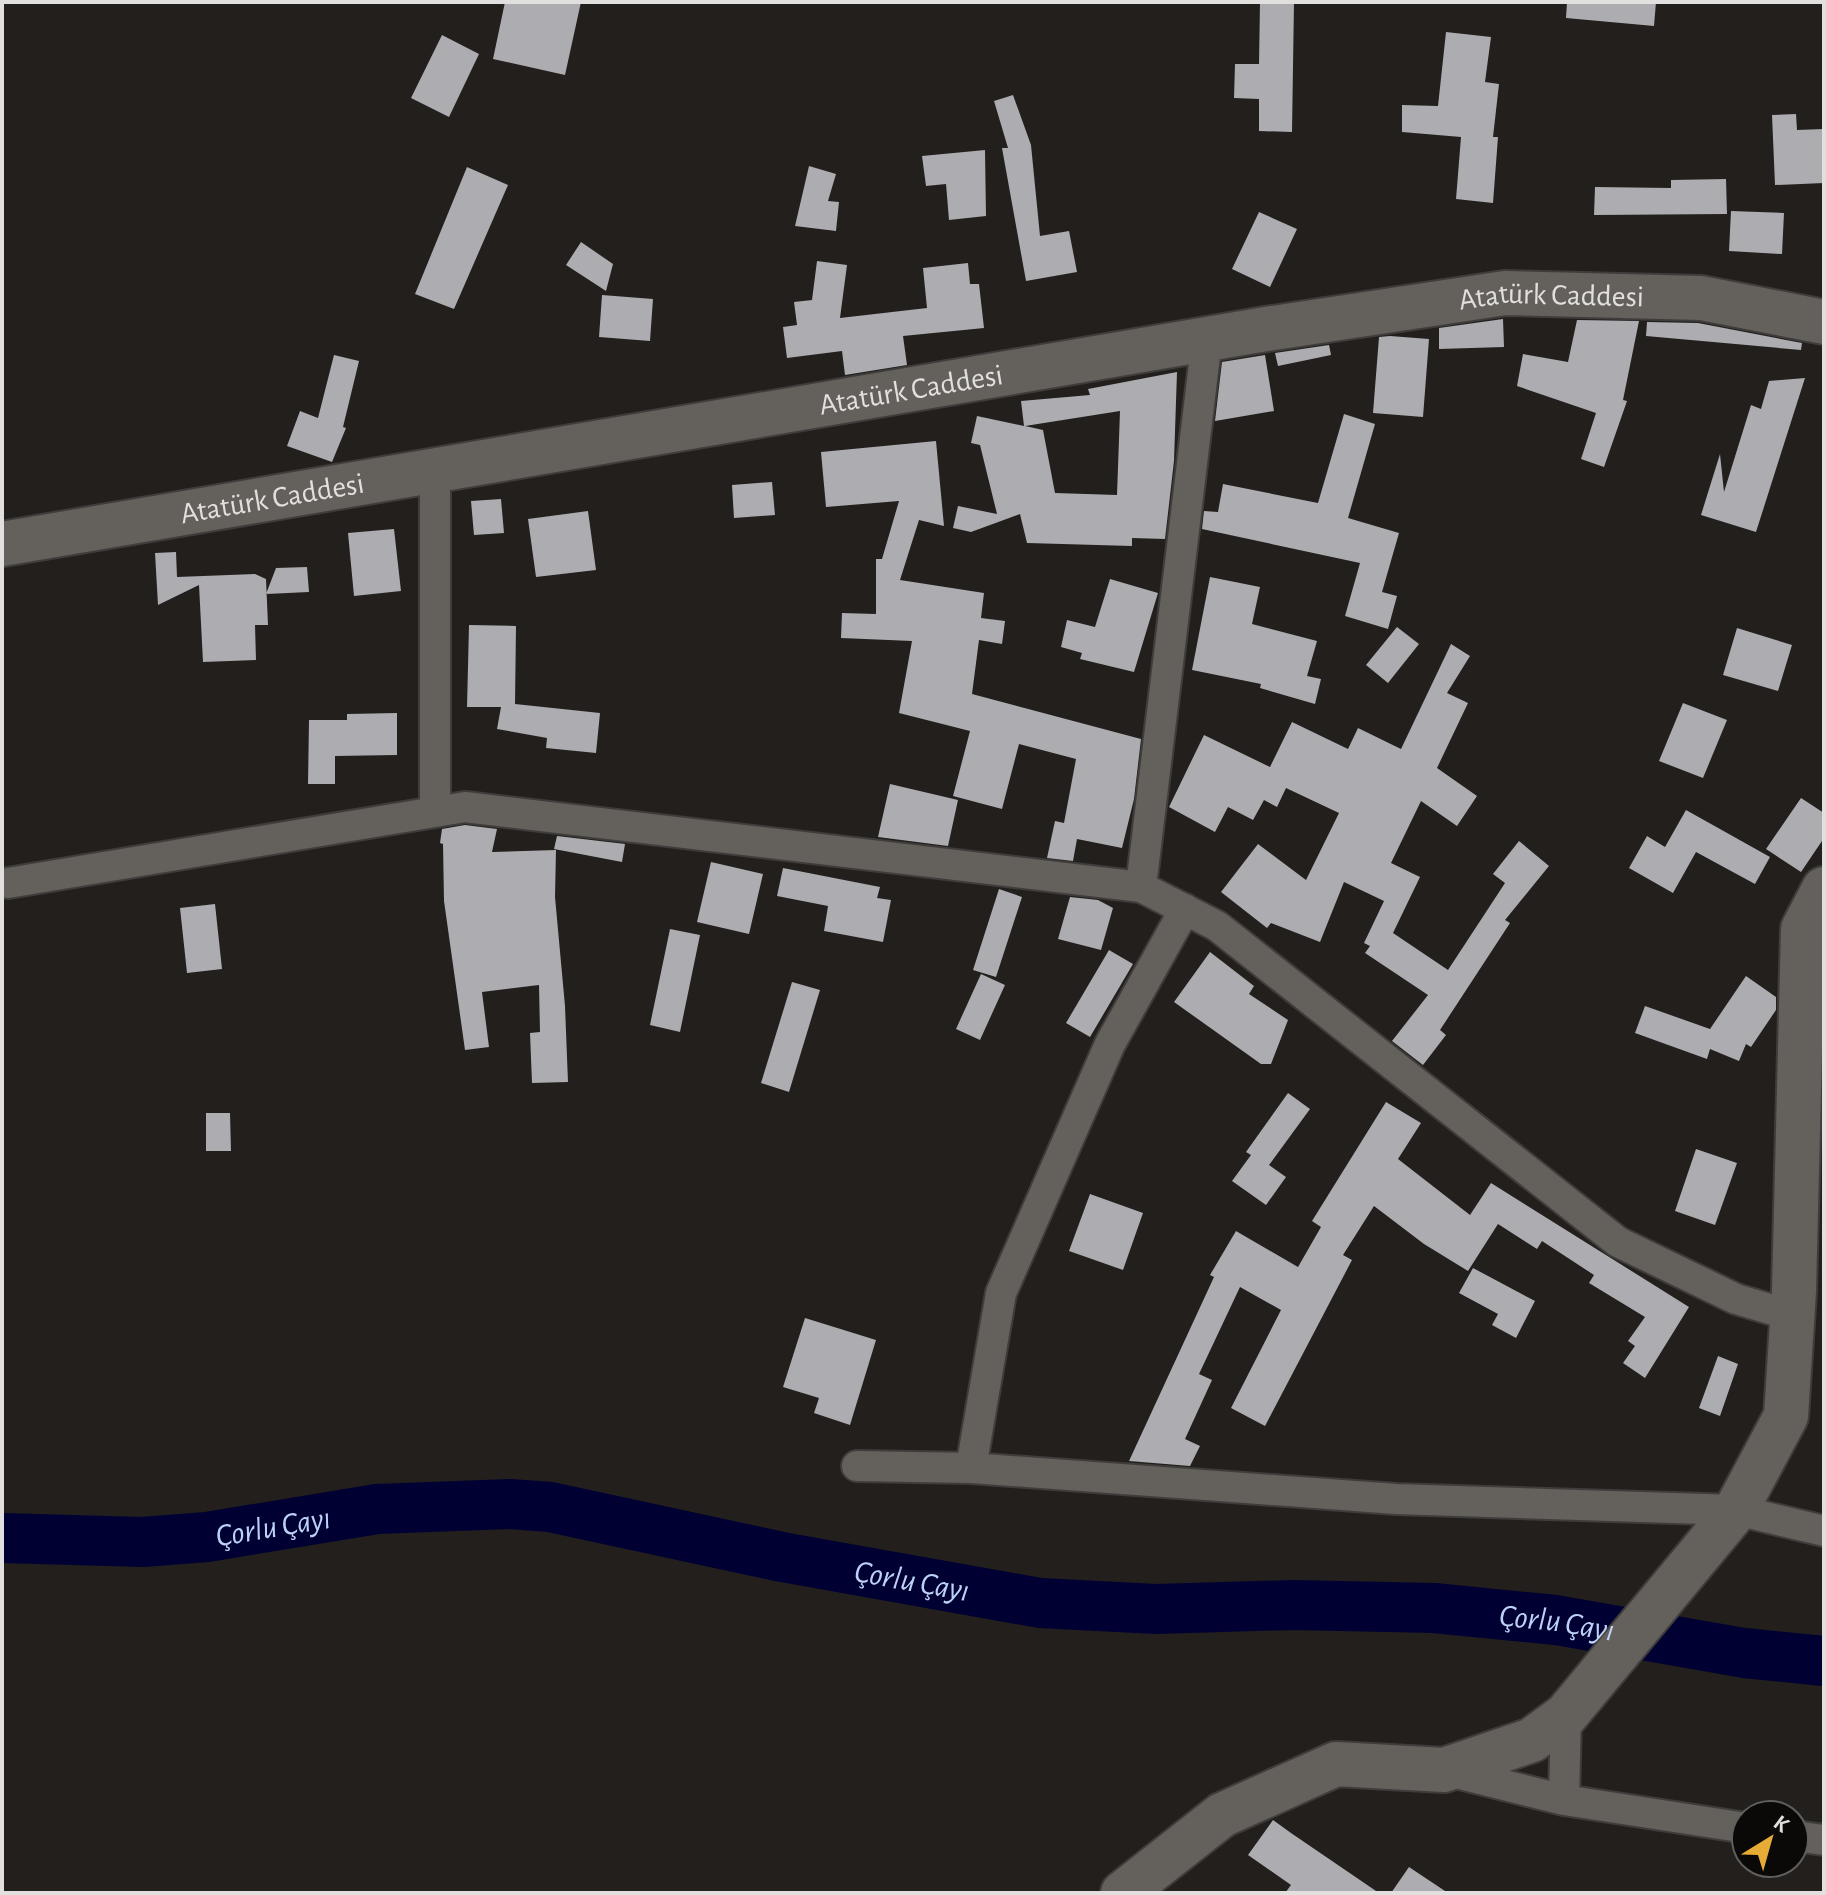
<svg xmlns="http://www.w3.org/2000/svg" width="1826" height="1895" viewBox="0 0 1826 1895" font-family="'Alegreya Sans',sans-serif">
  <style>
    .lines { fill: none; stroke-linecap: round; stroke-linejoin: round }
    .river { stroke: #003; stroke-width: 50 }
    .building { fill: #acacb1; fill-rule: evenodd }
    .street-casing { stroke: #3f3d3b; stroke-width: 34 }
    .secondary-casing { stroke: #3f3d3b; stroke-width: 48 }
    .street { stroke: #64605c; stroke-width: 30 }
    .secondary { stroke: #64605c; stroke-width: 44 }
    .labels { text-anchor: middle; stroke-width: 8; stroke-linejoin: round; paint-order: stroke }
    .street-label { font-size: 30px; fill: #e2e0de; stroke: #0b0908 }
    .water-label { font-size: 32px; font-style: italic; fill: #bcd1f4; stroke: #0b0908 }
  </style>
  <rect width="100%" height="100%" fill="#221f1c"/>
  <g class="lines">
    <path class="river" id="s1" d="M 2,1538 L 143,1542 L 207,1537 L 377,1509 L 510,1504 L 550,1507 L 782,1557 L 1040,1603 L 1156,1609 L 1293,1605 L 1434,1608 L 1556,1620 L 1744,1653 L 1824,1661"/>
  </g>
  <path class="building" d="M 505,2 L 581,2 L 565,75 L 493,59 Z
    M 1260,2 L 1294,2 L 1292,132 L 1259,131 L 1259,99 L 1234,98 L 1235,64 L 1259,64 Z
    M 1567,2 L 1656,2 L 1654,26 L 1566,18 Z
    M 1446,32 L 1491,37 L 1485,82 L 1499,84 L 1493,137 L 1498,137 L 1493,203 L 1456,199 L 1461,137 L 1402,132 L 1402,105 L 1438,106 Z
    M 442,35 L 479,54 L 449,117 L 411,98 Z
    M 1013,95 L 1031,145 L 1040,236 L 1069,231 L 1077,272 L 1026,281 L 1002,148 L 1008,148 L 994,101 Z
    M 1796,114 L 1797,130 L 1824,129 L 1824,183 L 1775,185 L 1772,115 Z
    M 985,150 L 986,216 L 949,220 L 946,184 L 926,186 L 922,156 Z
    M 809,166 L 836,174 L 828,201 L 839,202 L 836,231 L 795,226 Z
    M 467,167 L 508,185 L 454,309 L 415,294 Z
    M 1726,179 L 1727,214 L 1594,215 L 1595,187 L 1671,188 L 1671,180 Z
    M 1731,211 L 1784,213 L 1782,254 L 1729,251 Z
    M 1259,212 L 1297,229 L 1270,287 L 1232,269 Z
    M 581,242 L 613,264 L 606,291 L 566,265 Z
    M 817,261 L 847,265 L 840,318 L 927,308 L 923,268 L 968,263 L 970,284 L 979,284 L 984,328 L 903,336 L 907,365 L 845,375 L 842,351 L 787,358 L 783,327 L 797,325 L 794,302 L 812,300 Z
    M 602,295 L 653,299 L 650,341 L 599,337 Z
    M 1503,319 L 1504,347 L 1439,349 L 1439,328 Z
    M 1577,320 L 1639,321 L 1623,400 L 1627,401 L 1604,467 L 1581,459 L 1596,413 L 1517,386 L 1523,354 L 1568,362 Z
    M 1647,322 L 1698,323 L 1802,343 L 1801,350 L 1646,336 Z
    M 1390,336 L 1429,339 L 1423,417 L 1373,413 L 1379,337 Z
    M 1329,345 L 1331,355 L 1278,366 L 1275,353 Z
    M 334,355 L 359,361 L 343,427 L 346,428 L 332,462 L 287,446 L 300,411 L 318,418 Z
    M 1265,355 L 1274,411 L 1215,421 L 1222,362 Z
    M 1177,372 L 1174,461 L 1165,539 L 1132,538 L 1132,546 L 1027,543 L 1020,514 L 971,532 L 953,528 L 958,506 L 997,514 L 980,445 L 971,443 L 977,416 L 1024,426 L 1021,401 L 1090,395 L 1088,389 ZM 1120,411 L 1117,495 L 1055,493 L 1043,430 L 1025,426 Z
    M 1805,378 L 1756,532 L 1701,515 L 1720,454 L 1724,492 L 1751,405 L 1761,409 L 1769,381 Z
    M 1344,414 L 1375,424 L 1348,518 L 1399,533 L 1382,592 L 1397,596 L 1388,629 L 1345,616 L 1360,563 L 1202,529 L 1204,511 L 1218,512 L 1223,484 L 1318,503 Z
    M 936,441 L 944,526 L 919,520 L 900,580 L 984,593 L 981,618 L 1005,621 L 1002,644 L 979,640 L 972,694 L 1141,739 L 1134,799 L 1122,848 L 1077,839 L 1073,861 L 1047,858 L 1055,821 L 1064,823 L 1076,759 L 1019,744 L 1002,809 L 953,796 L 970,731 L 899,713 L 912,641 L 841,638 L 842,613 L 876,614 L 876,559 L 882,559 L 899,501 L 826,507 L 821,452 Z
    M 772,482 L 775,515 L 734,518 L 732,485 Z
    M 501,499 L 504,533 L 474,535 L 471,501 Z
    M 588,511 L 596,570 L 536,577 L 528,519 Z
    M 394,529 L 401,591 L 354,596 L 348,533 Z
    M 176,552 L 177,577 L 255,574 L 266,579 L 268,625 L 255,625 L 256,660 L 203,662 L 199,585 L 158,605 L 155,553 Z
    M 307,567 L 309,592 L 266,594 L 276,568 Z
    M 1210,577 L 1260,587 L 1252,624 L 1317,641 L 1307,676 L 1321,679 L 1315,704 L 1260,688 L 1261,684 L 1192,670 Z
    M 1110,579 L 1158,593 L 1134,672 L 1080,659 L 1082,653 L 1061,647 L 1067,620 L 1095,627 Z
    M 469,625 L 516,626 L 515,704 L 600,713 L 596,753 L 546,748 L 547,738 L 497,729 L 501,707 L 467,707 Z
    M 1397,627 L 1419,644 L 1388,683 L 1366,665 Z
    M 1737,628 L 1792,645 L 1778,691 L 1723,675 Z
    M 1451,644 L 1470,656 L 1447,693 L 1468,703 L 1437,768 L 1477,796 L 1457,826 L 1421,801 L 1391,863 L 1420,877 L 1393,933 L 1448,970 L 1505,883 L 1493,874 L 1519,841 L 1549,866 L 1505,920 L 1510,923 L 1440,1030 L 1446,1035 L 1423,1065 L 1392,1041 L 1428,995 L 1365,953 L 1370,946 L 1364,943 L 1384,901 L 1344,882 L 1320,942 L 1271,923 L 1267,928 L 1221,892 L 1258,844 L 1306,880 L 1339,813 L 1286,788 L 1277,807 L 1264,800 L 1253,820 L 1228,807 L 1215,832 L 1169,807 L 1204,735 L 1270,767 L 1292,722 L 1348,749 L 1358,728 L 1401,749 Z
    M 1683,703 L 1727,720 L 1703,778 L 1659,761 Z
    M 397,713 L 397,755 L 335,756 L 335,784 L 308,784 L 309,720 L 347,720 L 347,714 Z
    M 890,784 L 958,800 L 948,846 L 878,837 Z
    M 1801,798 L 1824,813 L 1824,838 L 1801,872 L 1766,849 Z
    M 1686,810 L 1770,857 L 1755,884 L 1696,852 L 1673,893 L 1629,868 L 1647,836 L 1665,847 Z
    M 465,825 L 497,829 L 492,852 L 556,850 L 555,897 L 565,1006 L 568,1082 L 532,1083 L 530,1033 L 540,1032 L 539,985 L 482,992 L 489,1047 L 465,1050 L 444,901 L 443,844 L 440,843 L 442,829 Z
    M 557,836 L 625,844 L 622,862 L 554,849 Z
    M 711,862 L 763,874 L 749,934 L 697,922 Z
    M 783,868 L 880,887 L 877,898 L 891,900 L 883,942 L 824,931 L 828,906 L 777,896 Z
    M 999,889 L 1022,897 L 996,977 L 973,970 Z
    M 1070,897 L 1098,900 L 1113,908 L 1101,950 L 1058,939 Z
    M 215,904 L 222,969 L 187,973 L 180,908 Z
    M 670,929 L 700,935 L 680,1032 L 650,1025 Z
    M 1109,950 L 1133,964 L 1090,1037 L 1066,1023 Z
    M 1210,952 L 1254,986 L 1249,994 L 1288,1020 L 1271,1064 L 1261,1064 L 1174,1002 Z
    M 981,974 L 1005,985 L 980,1040 L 956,1029 Z
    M 1746,976 L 1776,997 L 1776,1010 L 1751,1047 L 1746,1044 L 1739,1061 L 1710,1049 L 1707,1059 L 1635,1033 L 1645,1006 L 1710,1029 Z
    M 792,982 L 820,990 L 789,1092 L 761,1083 Z
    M 1288,1093 L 1310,1109 L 1269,1165 L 1286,1177 L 1266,1205 L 1232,1181 L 1251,1155 L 1246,1152 Z
    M 1386,1102 L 1421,1123 L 1398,1159 L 1470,1215 L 1491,1183 L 1689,1307 L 1645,1378 L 1623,1363 L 1635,1346 L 1628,1341 L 1645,1317 L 1589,1283 L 1594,1275 L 1542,1241 L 1537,1249 L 1498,1224 L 1468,1271 L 1424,1244 L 1374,1206 L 1343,1255 L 1352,1260 L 1265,1426 L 1231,1408 L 1281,1310 L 1240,1287 L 1199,1374 L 1212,1380 L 1185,1439 L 1200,1446 L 1190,1466 L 1129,1461 L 1214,1277 L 1210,1275 L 1236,1231 L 1298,1267 L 1321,1227 L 1312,1221 Z
    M 206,1113 L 230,1113 L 231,1151 L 206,1151 Z
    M 1696,1149 L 1737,1163 L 1715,1225 L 1675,1211 Z
    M 1090,1194 L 1143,1213 L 1123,1270 L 1069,1251 Z
    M 1473,1268 L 1535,1301 L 1516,1338 L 1492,1325 L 1498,1314 L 1459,1293 Z
    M 805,1318 L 876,1340 L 850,1425 L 814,1413 L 819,1398 L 783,1387 Z
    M 1718,1356 L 1738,1364 L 1720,1416 L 1699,1408 Z
    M 1273,1820 L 1291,1833 L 1379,1893 L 1285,1893 L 1291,1885 L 1248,1855 Z
    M 1409,1867 L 1448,1893 L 1391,1893 Z"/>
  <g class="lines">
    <defs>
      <path id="street" d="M 435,812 L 435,472
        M 8,883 L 465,807 L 1141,887 L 1217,926 L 1618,1242 L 1736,1299 L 1793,1316
        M 1141,887 L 1207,339
        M 857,1466 L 971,1468 L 1396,1499 L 1736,1510 L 1824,1531
        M 971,1468 L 1001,1293 L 1110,1044 L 1185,909
        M 1444,1770 L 1564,1800 L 1566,1715
        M 1564,1800 L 1746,1828
        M 1794,1836 L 1824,1840"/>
      <g id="secondary">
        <path id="s2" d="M 2,544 L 1266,329 L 1505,293 L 1701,298 L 1824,322"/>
        <path d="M 1123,1893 L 1222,1815 L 1336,1764 L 1444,1770 L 1532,1740 L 1566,1715 L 1736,1510 L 1786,1416 L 1794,1291 L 1803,929 L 1824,889"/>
      </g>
    </defs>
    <use href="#street" class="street-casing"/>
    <use href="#secondary" class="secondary-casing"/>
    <use href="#street" class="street"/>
    <use href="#secondary" class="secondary"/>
  </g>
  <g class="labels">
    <g class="street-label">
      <text dy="10" stroke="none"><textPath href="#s2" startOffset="1570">Atatürk Caddesi</textPath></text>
      <text dy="10" stroke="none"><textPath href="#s2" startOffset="922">Atatürk Caddesi</textPath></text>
      <text dy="10" stroke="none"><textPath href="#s2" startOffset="274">Atatürk Caddesi</textPath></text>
    </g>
    <g class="water-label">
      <text dy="11" stroke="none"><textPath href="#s1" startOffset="272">Çorlu Çayı</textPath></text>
      <text dy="11" stroke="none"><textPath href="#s1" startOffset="920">Çorlu Çayı</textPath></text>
      <text dy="11" stroke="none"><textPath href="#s1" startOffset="1568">Çorlu Çayı</textPath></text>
    </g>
  </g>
  <rect width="1826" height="1895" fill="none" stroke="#e2e0de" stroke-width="8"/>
  <g transform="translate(1770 1839) rotate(37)"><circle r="38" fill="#0b0908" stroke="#615f5e" stroke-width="2"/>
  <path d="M0-6L14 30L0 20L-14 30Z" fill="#e7ac36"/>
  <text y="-12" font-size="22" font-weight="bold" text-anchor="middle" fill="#e2e0de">K</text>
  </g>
</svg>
